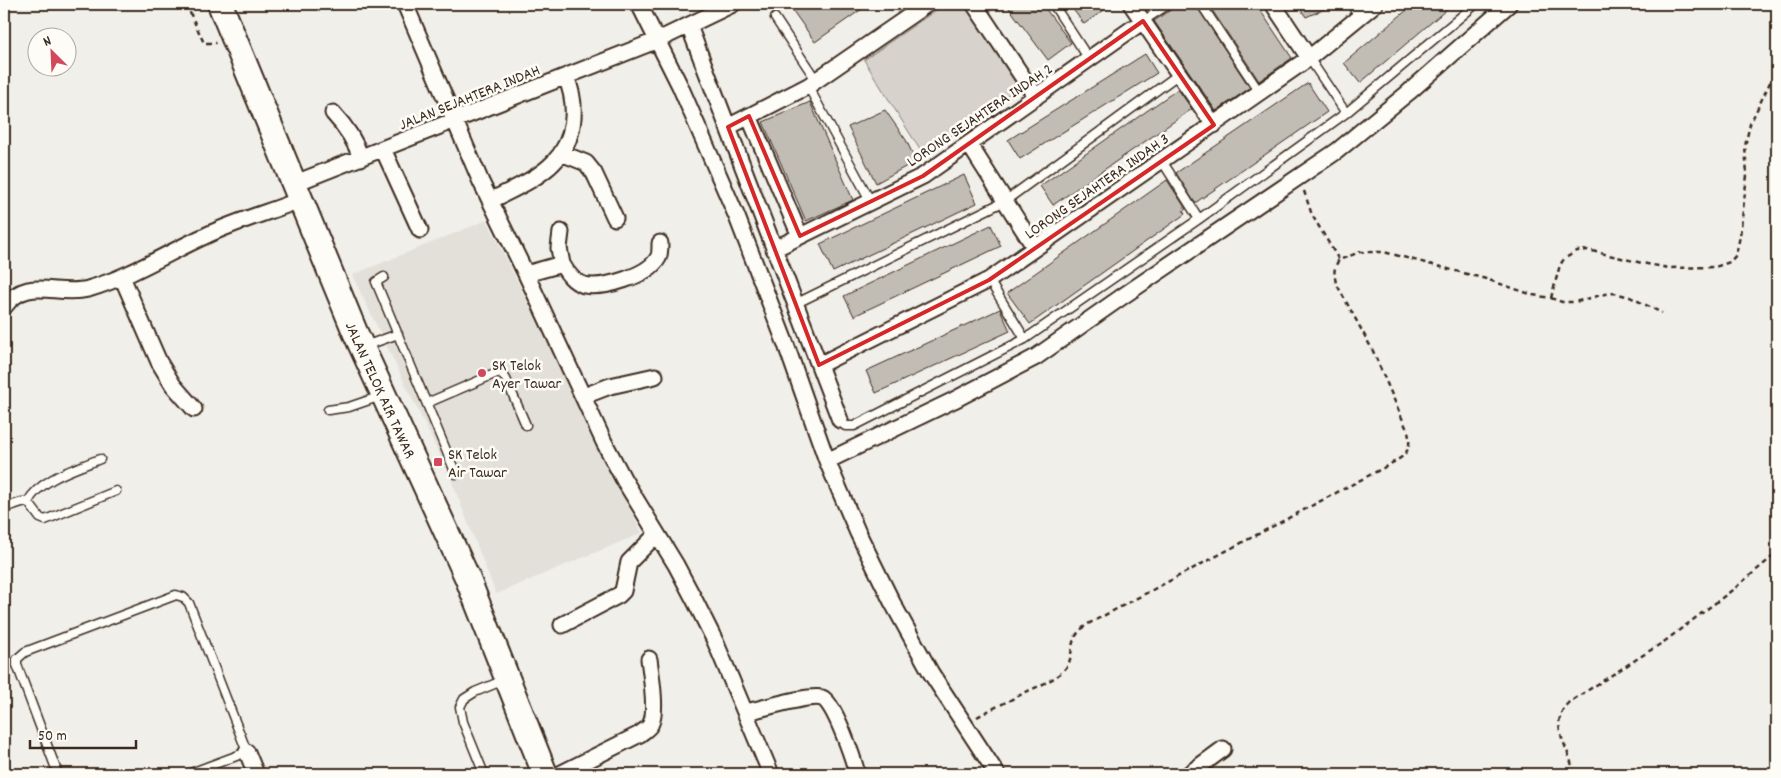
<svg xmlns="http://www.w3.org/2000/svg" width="1781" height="778" viewBox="0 0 1781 778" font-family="Dekko,sans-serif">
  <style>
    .built { fill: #e3e0da }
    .green { fill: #d7d2cc; stroke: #897e75 }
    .building { fill: #c1bcb4; stroke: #3b2a1e }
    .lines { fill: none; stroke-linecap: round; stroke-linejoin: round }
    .lane-casing { stroke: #3b2a1e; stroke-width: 11 }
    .street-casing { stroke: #3b2a1e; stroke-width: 19 }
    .primary-casing { stroke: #3b2a1e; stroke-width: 28 }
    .path { stroke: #3b2a1e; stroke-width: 2.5; stroke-dasharray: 5 4; stroke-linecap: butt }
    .lane { stroke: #fdfcf7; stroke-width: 8 }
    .street { stroke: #fdfcf7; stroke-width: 15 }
    .primary { stroke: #fdfcf7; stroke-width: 24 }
    .marked { fill: none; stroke: #d62828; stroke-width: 4; stroke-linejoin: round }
    .poi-dot { fill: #d1495b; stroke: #fdfcf7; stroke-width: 2 }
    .labels { text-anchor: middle; stroke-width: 5; stroke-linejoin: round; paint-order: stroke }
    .street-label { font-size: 16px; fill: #3b2a1e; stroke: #fdfcf7 }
    .poi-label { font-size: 16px; fill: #3b2a1e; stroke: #fdfcf7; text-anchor: start }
  </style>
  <rect width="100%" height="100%" fill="#f1efea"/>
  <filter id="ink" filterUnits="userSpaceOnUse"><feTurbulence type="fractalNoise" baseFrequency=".02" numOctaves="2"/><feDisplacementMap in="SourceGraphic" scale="10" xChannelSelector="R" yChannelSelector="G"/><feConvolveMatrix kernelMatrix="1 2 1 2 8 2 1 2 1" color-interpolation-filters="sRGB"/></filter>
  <g filter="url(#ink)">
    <path class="built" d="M 487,220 L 642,533 L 496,594 L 448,472 L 352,275 Z"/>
    <path class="green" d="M 945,4 L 968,4 L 1027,81 L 924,156 L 864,60 Z"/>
    <path class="building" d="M 788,4 L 869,4 L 815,42 Z
      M 1006,4 L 1042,4 L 1071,43 L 1048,60 Z
      M 1069,4 L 1113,4 L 1084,24 Z
      M 1175,4 L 1195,4 L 1250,88 L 1216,111 L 1154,21 L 1172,9 Z
      M 1208,4 L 1256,4 L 1292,58 L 1259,81 Z
      M 1297,4 L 1336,4 L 1306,17 Z
      M 1414,4 L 1453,4 L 1360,83 L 1344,63 Z
      M 1145,54 L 1157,73 L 1020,159 L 1008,140 Z
      M 1308,83 L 1327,112 L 1195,203 L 1176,173 Z
      M 1178,89 L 1192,109 L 1053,205 L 1040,186 Z
      M 810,102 L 853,200 L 806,221 L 763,122 Z
      M 885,110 L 906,140 L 916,161 L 876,183 L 848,127 Z
      M 964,175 L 977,203 L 833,272 L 820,244 Z
      M 1167,180 L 1186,209 L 1183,211 L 1185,214 L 1030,324 L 1007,293 Z
      M 991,225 L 1001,246 L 854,316 L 844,296 Z
      M 1000,309 L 1010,331 L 876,393 L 866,371 Z"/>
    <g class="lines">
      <defs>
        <path id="lane" d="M 1053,4 L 1089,59
          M 1201,4 L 1260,93
          M 1351,4 L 1360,17
          M 775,18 L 816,80
          M 1143,21 L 1169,4
          M 1309,58 L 1346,113
          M 808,86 L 871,202
          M 1162,161 L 1199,219
          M 384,277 L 376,282 L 456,474
          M 989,280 L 1025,339
          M 795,304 L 1005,201 L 1179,74
          M 365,346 L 398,334
          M 427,403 L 499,372 L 502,374 L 506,379 L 526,425
          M 328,410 L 349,407 L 381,396
          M 840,420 L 845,426 L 854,426 L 1025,339 L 1199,219 L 1346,113 L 1476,4
          M 28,502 C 39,479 78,468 100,459
          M 4,508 L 22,502 L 28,502 L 40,518 L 45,520 L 116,491
          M 58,774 L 17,665 L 17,659 L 25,652 L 176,595 L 183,597 L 189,603 L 247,752 L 188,774
          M 484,774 L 463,722 L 460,707 L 464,699 L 475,692 L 504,680"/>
        <path id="street" d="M 405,4 L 481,182 L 526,274 L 604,442 L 624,480 L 676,565 L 695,601 L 715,641 L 771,774
          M 639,4 L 680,86 L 737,217 L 785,342 L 827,461 L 858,533 L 892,602 L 931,673 L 997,774
          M 974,4 L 1036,97
          M 1131,4 L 1214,125
          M 1273,4 L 1309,58
          M 689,26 L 840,420
          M 333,113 C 346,127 355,140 361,158
          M 749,116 L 800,236
          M 728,127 L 808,86 L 927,4
          M 969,144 L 1035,248
          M 383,149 L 420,230
          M 561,153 L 586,163 L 594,173 L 615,218
          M 293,184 L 658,40 L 733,4
          M 490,201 C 511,190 536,180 553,163 C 576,140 578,105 566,77
          M 561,232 L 559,248 L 562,264
          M 774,249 L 923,176 L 1143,21
          M 526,274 L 562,264 C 567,273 573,282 584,285 C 603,289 648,276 658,258 C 660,255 660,248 660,243
          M 122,277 L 159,362 L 173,385 L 194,409
          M 4,307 C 27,275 56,297 88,289 C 130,277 167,253 207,235 C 237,221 269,212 300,200
          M 819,365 L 989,280 L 1309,58 L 1375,4
          M 584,396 L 610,386 L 655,376
          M 827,461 L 954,400 L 1036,357 L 1123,296 L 1337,151 L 1409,92 L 1509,4
          M 562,625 L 619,595 L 623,591 L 629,562 L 657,534
          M 746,712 C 762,709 809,694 822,698 C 834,701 854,761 857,774
          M 247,752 L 256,774
          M 560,774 L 640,734 C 643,731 650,728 651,723 C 657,711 651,674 649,659
          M 1189,774 L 1223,749"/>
        <g id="primary">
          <path id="s1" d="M 220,4 L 355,332 L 467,577 L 545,774"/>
        </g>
      </defs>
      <use href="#lane" class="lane-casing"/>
      <use href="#street" class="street-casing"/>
      <use href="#primary" class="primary-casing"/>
      <path class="path" d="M 186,4 L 204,43 L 216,43
        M 1304,191 L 1312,215 L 1339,260 L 1360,252 L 1384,252 L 1486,279 L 1533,295 L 1551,298 L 1562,302 L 1575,302 L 1605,294 L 1614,293 L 1630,297 L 1662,313
        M 1551,298 L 1560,265 L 1564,259 L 1577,251 L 1588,250 L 1642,263 L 1669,268 L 1715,267 L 1730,262 L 1736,255 L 1740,236 L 1747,175 L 1745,146 L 1750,124 L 1777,68
        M 977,717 C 993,708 1011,700 1028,691 C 1041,685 1054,680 1064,670 C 1078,655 1063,641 1088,624 L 1385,467 C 1402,457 1413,454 1408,432 L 1373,351 L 1336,283 C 1334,274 1333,268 1339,260
        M 1573,774 C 1572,748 1546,727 1568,703 L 1665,641 L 1735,588 L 1777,553"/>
      <use href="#lane" class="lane"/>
      <use href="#street" class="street"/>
      <use href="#primary" class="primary"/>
    </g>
  </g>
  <path class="marked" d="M 1143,21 L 1214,125 L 989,280 L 819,365 L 728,127 L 749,116 L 800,236 L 923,176 Z"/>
  <g class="poi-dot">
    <circle cx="482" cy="373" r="5"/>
    <rect x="433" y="457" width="10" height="10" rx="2.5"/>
  </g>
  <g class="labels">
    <g class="street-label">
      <text transform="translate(469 96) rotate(-22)" y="6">JALAN SEJAHTERA INDAH</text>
      <text transform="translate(979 114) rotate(-34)" y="6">LORONG SEJAHTERA INDAH 2</text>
      <text transform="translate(1096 185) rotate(-35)" y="6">LORONG SEJAHTERA INDAH 3</text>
      <text dy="6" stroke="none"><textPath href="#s1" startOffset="418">JALAN TELOK AIR TAWAR</textPath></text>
    </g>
    <g class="poi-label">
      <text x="492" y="370">SK Telok<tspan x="492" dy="18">Ayer Tawar</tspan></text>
      <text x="448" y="459">SK Telok<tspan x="448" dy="18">Air Tawar</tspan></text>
    </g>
  </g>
  <rect width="1781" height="778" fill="none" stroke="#fdfcf7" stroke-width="20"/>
  <rect x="10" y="10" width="1761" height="758" fill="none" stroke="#3b2a1e" stroke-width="2" filter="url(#ink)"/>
  <g transform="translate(52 52) rotate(336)"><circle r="24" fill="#fdfcf7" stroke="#afa8a0"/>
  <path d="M0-4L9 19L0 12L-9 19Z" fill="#d1495b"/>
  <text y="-8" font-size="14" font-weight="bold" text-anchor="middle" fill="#3b2a1e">N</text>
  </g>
  <path d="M30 740v8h106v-8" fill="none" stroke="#3b2a1e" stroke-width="2.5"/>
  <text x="38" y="740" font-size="15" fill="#3b2a1e" stroke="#fdfcf7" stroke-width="4" paint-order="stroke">50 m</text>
</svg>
